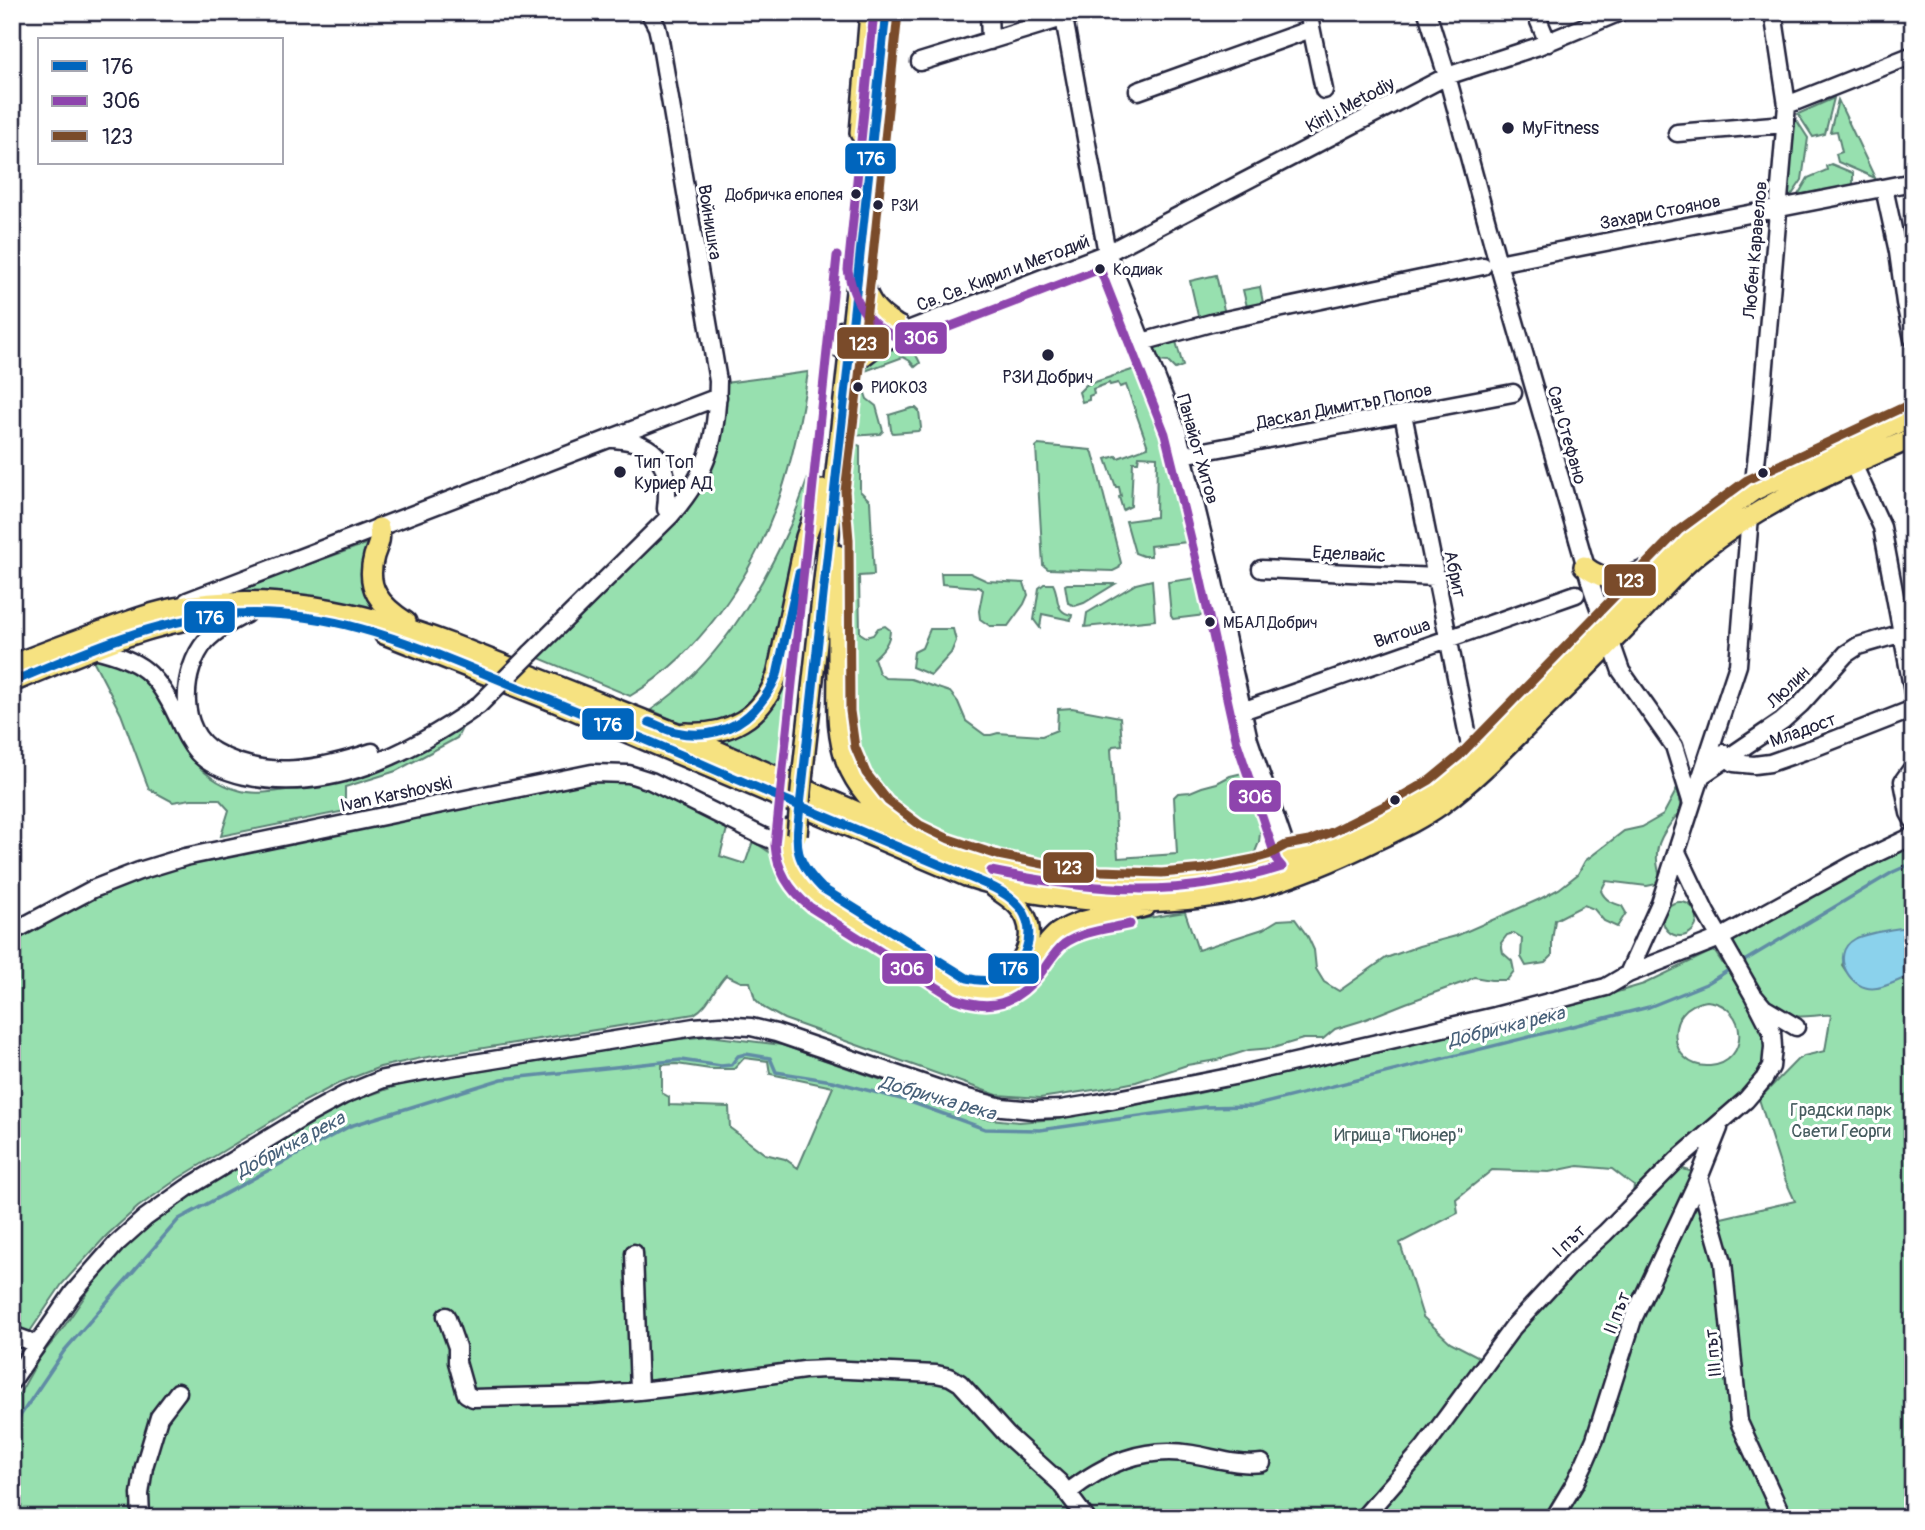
<svg xmlns="http://www.w3.org/2000/svg" width="1925" height="1530" viewBox="0 0 1925 1530" font-family="Pangolin,sans-serif">
  <style>
    .green { fill: #97e0af; stroke: #5c8175; stroke-width: 2; fill-rule: evenodd }
    .water { fill: #8bd2ec; stroke: #618ca5; stroke-width: 2 }
    .lines { fill: none; stroke-linecap: round; stroke-linejoin: round }
    .stream { stroke: #618ca5; stroke-width: 3.5 }
    .minor-casing { stroke: #22223b; stroke-width: 21 }
    .major-casing { stroke: #22223b; stroke-width: 24 }
    .minor { stroke: #fff; stroke-width: 16 }
    .major { stroke: #f6e281; stroke-width: 19 }
    .minor-bridge-casing { stroke: #22223b; stroke-width: 21; stroke-linecap: butt }
    .major-bridge-casing { stroke: #22223b; stroke-width: 24; stroke-linecap: butt }
    .minor-bridge { stroke: #fff; stroke-width: 16 }
    .major-bridge { stroke: #f6e281; stroke-width: 19 }
    .bus-1-casing { stroke: #fff; stroke-width: 14 }
    .bus-2-casing { stroke: #fff; stroke-width: 14 }
    .bus-3-casing { stroke: #fff; stroke-width: 14 }
    .bus-1 { stroke: #0065bd; stroke-width: 9 }
    .bus-2 { stroke: #8e44ad; stroke-width: 9 }
    .bus-3 { stroke: #7a4b2a; stroke-width: 9 }
    .poi-dot { fill: #22223b; stroke: #fff; stroke-width: 2.5 }
    .labels { text-anchor: middle; stroke-width: 6; stroke-linejoin: round; paint-order: stroke }
    .bus-label { font-size: 16px; fill: #22223b; stroke: #fff; text-anchor: start }
    .street-label { font-size: 18px; fill: #22223b; stroke: #fff }
    .poi-label { font-size: 18px; fill: #22223b; stroke: #fff; text-anchor: start }
    .park-label { font-size: 18px; fill: #455b5e; stroke: #fff }
    .water-label { font-size: 19px; font-style: italic; fill: #476079; stroke: #fff }
    .line-badge { stroke: #fff; stroke-width: 2.5 }
    .badge-label { font-size: 19px; text-anchor: middle; font-weight: bold; fill: #fff }
  </style>
  <rect width="100%" height="100%" fill="#fff"/>
  <filter id="ink" filterUnits="userSpaceOnUse"><feTurbulence type="fractalNoise" baseFrequency=".0143" numOctaves="2"/><feDisplacementMap in="SourceGraphic" scale="14" xChannelSelector="R" yChannelSelector="G"/><feConvolveMatrix kernelMatrix="1 2 1 2 8 2 1 2 1" color-interpolation-filters="sRGB"/></filter>
  <g filter="url(#ink)">
    <path class="green" d="M 1834,98 L 1825,134 L 1813,137 L 1798,114 Z
      M 1838,100 L 1875,178 L 1838,162 L 1836,154 L 1842,152 L 1837,131 L 1830,132 Z
      M 1794,121 L 1797,121 L 1808,138 L 1802,180 L 1791,196 L 1787,195 Z
      M 1831,164 L 1853,173 L 1853,185 L 1798,195 L 1808,178 L 1827,170 L 1826,166 Z
      M 1216,275 L 1225,314 L 1199,320 L 1190,281 Z
      M 1260,287 L 1264,308 L 1248,311 L 1243,290 Z
      M 1175,338 L 1183,366 L 1175,369 L 1168,362 L 1158,361 L 1152,345 Z
      M 904,347 C 914,350 916,354 920,363 L 915,367 L 910,361 L 903,357 L 865,371 L 861,374 L 860,379 L 867,399 L 876,406 L 883,431 L 880,434 L 851,436 L 847,431 L 854,376 L 879,353 Z
      M 1141,367 L 1170,444 L 1196,527 L 1197,541 L 1150,546 L 1151,556 L 1143,556 L 1135,553 L 1126,521 L 1156,517 L 1157,457 L 1139,456 L 1138,462 L 1133,462 L 1131,506 L 1123,510 L 1119,497 L 1121,496 L 1119,487 L 1116,487 L 1106,459 L 1116,456 L 1118,458 L 1148,447 L 1126,385 L 1120,387 L 1118,383 L 1110,385 L 1109,383 L 1093,389 L 1094,394 L 1089,396 L 1089,400 L 1082,402 L 1079,392 L 1086,385 Z
      M 808,372 C 795,460 774,539 720,612 C 694,646 667,674 630,696 L 534,656 L 710,469 L 721,441 L 725,383 Z
      M 912,408 L 916,408 L 919,411 L 921,428 L 918,431 L 893,433 L 891,430 L 889,415 Z
      M 851,442 L 860,446 L 860,491 L 870,501 L 874,575 L 859,576 L 860,633 L 866,637 L 873,635 L 878,628 L 885,626 L 890,630 C 890,642 883,650 874,658 L 879,673 L 885,678 L 911,679 L 950,692 L 958,702 L 966,721 L 985,735 L 991,735 L 998,733 L 1042,736 L 1057,730 L 1058,709 L 1072,708 L 1120,717 L 1122,745 L 1113,746 L 1111,749 L 1118,858 L 1177,854 L 1174,797 L 1178,793 L 1190,792 L 1202,787 L 1217,783 L 1230,776 L 1251,771 L 1263,807 L 1259,842 L 1253,857 L 1206,865 L 1162,868 L 1103,868 L 998,856 L 915,821 L 887,801 L 865,773 L 858,759 L 851,730 C 848,659 853,587 847,515 C 846,496 838,458 851,442 Z
      M 1038,445 L 1091,450 L 1093,453 L 1121,563 L 1119,568 L 1113,571 L 1048,569 L 1043,565 L 1036,447 Z
      M 814,461 L 804,515 L 770,673 L 757,700 L 737,716 L 700,726 L 675,721 L 651,710 C 716,666 758,596 790,526 C 799,505 806,482 814,461 Z
      M 371,542 L 381,613 L 234,595 L 237,590 Z
      M 811,543 L 786,769 L 709,739 L 741,730 L 759,721 Z
      M 941,573 L 970,573 L 987,581 L 1024,583 L 1028,595 L 1024,604 L 1008,626 L 990,626 L 980,619 L 979,611 L 983,590 L 979,587 L 942,584 Z
      M 1196,578 L 1201,579 L 1203,582 L 1209,611 L 1205,615 L 1173,619 L 1171,616 L 1168,582 Z
      M 1152,580 L 1155,620 L 1085,627 L 1087,613 L 1136,584 Z
      M 1599,581 L 1630,586 L 1608,611 Z
      M 1044,584 L 1053,584 C 1060,596 1053,612 1072,615 L 1071,620 L 1042,614 L 1040,628 L 1034,620 L 1039,588 Z
      M 1067,584 L 1115,584 L 1084,603 L 1075,606 L 1068,603 L 1065,585 Z
      M 930,629 L 953,629 L 956,641 L 951,653 L 931,675 L 912,667 L 914,652 L 922,648 Z
      M 92,658 C 139,664 152,678 170,720 C 174,732 179,744 187,754 C 200,770 218,785 238,790 C 253,795 271,792 286,790 C 314,787 344,783 370,773 C 402,762 432,744 462,728 L 457,738 L 396,771 L 345,787 L 345,811 L 221,836 L 229,810 L 219,799 L 191,799 L 173,802 L 149,789 L 121,714 Z
      M 592,778 L 628,778 L 728,825 L 720,856 L 745,864 L 753,841 L 778,858 L 783,869 L 956,994 L 1018,992 L 1033,980 L 1042,968 L 1054,947 L 1062,939 L 1086,928 L 1185,912 L 1198,950 L 1263,929 L 1278,920 L 1295,919 L 1308,937 L 1314,950 L 1316,969 L 1324,982 L 1339,991 L 1386,958 L 1419,946 L 1456,936 L 1540,899 L 1559,889 L 1578,874 L 1585,861 L 1624,831 L 1642,827 L 1663,815 L 1677,789 L 1682,808 C 1671,824 1655,839 1657,860 C 1657,867 1660,875 1661,883 L 1647,886 L 1606,881 L 1601,891 C 1605,900 1612,903 1622,906 L 1626,913 L 1617,927 L 1604,921 L 1594,909 L 1584,905 L 1555,920 L 1552,941 L 1552,956 L 1545,963 L 1526,966 L 1521,957 L 1522,938 L 1514,933 L 1507,935 L 1501,943 L 1503,953 L 1512,961 L 1514,971 L 1507,980 L 1491,980 L 1474,977 L 1467,981 L 1406,1003 L 1361,1021 L 1335,1029 L 1323,1039 L 1303,1039 L 1273,1048 L 1249,1050 L 1217,1060 L 1187,1065 L 1136,1082 L 1100,1089 L 1040,1098 L 997,1095 L 784,1019 L 764,1008 L 755,999 L 750,982 L 741,982 L 726,975 C 714,987 709,1006 694,1014 L 422,1058 L 380,1067 L 339,1083 L 303,1102 L 179,1178 L 138,1207 L 107,1235 L 62,1284 L 12,1358 L 12,939 L 96,895 L 141,876 L 186,863 Z
      M 1913,829 L 1913,926 L 1857,938 L 1842,965 C 1864,1001 1881,987 1913,974 L 1913,1518 L 12,1518 L 12,1407 L 40,1357 L 59,1334 L 98,1277 L 141,1229 L 222,1172 L 319,1118 L 337,1110 L 347,1103 L 402,1084 L 661,1041 L 709,1036 L 782,1045 L 893,1084 L 981,1118 L 1019,1122 L 1056,1119 L 1195,1094 L 1577,1004 L 1644,984 L 1712,951 L 1715,952 L 1759,1017 L 1764,1036 L 1765,1058 L 1758,1079 L 1632,1199 L 1634,1186 L 1612,1169 L 1578,1166 L 1549,1172 L 1492,1170 L 1456,1199 L 1458,1213 L 1400,1243 L 1423,1317 L 1450,1342 L 1481,1358 L 1509,1338 L 1676,1167 L 1707,1176 L 1717,1219 L 1795,1201 L 1784,1177 L 1759,1099 L 1797,1060 L 1804,1056 L 1825,1051 L 1831,1015 C 1819,1014 1806,1018 1793,1016 C 1758,1012 1739,958 1725,930 ZM 1707,1001 C 1749,1005 1750,1063 1710,1066 C 1667,1069 1662,1006 1707,1001 ZM 744,1058 L 768,1061 L 770,1074 L 833,1087 L 798,1168 L 785,1159 L 765,1154 L 730,1128 L 729,1107 L 669,1105 L 669,1097 L 662,1093 L 662,1065 L 677,1064 L 710,1069 L 734,1069 Z
      M1663 919a17 17 0 1 1 34 0a17 17 0 1 1-34 0Z"/>
    <path class="water" d="M 1913,926 L 1913,941 L 1910,942 L 1913,952 L 1913,974 C 1902,979 1889,986 1877,988 C 1851,993 1828,954 1855,939 C 1867,932 1897,929 1913,926 Z"/>
    <g class="lines">
      <path class="stream" d="M 1739,964 L 1893,872 L 1913,863
        M 12,1428 L 64,1351 L 179,1219 L 350,1126 L 502,1079 L 681,1060 L 721,1066 L 731,1065 L 738,1056 L 746,1054 L 770,1058 L 776,1072 L 832,1081 L 905,1100 L 985,1129 L 1040,1130 L 1204,1107 L 1253,1106 L 1649,1007 L 1706,984 L 1732,968"/>
      <defs>
        <path id="minor" d="M 989,12 L 990,41
          M 1067,12 L 1064,18 L 1107,253 L 1177,430 L 1211,569 L 1249,740 L 1289,857
          M 1308,12 L 1324,90
          M 1427,12 L 1447,76 L 1498,263 L 1592,588 L 1621,671 L 1674,746 L 1692,804 L 1660,903 L 1628,974
          M 1535,12 L 1548,43
          M 920,62 L 1082,12
          M 1138,91 L 1311,29
          M 1787,105 L 1913,55
          M 1677,133 L 1785,124
          M 1884,188 L 1898,252 L 1905,303 L 1913,339
          M 1498,263 L 1913,182
          M 841,330 L 852,340 L 861,345 L 876,346 L 913,328 L 1107,253 L 1447,76 L 1536,47 L 1620,12
          M 1142,342 L 1211,323 L 1483,266
          M 839,349 L 865,333 L 895,324 L 900,325
          M 1403,414 L 1469,741
          M 613,439 C 660,442 671,465 666,509
          M 1183,455 L 1513,393
          M 1853,464 L 1882,527 L 1913,692
          M 1753,491 L 1759,436 L 1787,105 L 1773,12
          M 1261,569 L 1436,577
          M 187,601 L 718,397
          M 246,614 C 232,621 217,629 206,641 C 181,670 177,731 215,752 C 265,781 321,769 372,752
          M 94,649 C 141,660 156,672 177,716 C 183,729 188,742 198,753 C 210,766 228,772 245,776 C 331,794 411,753 479,705
          M 531,653 L 671,515 C 709,472 717,437 718,381 L 660,40 L 657,27 L 649,12
          M 1242,711 L 1576,594
          M 1723,753 L 1734,763 L 1754,765 L 1770,763 L 1816,747 L 1913,709
          M 1913,767 L 1903,781 L 1909,813 L 1913,820
          M 1701,776 L 1782,721 L 1801,704 L 1846,654 L 1858,646 L 1913,630
          M 1692,804 L 1738,665 L 1750,516
          M 1677,852 L 1706,913 L 1753,995 L 1764,1008 L 1796,1027
          M 12,932 L 93,889 L 139,871 L 185,857 L 592,773 L 629,774 L 651,781 L 762,836 L 787,846
          M 1699,1178 L 1723,1262 L 1739,1422 L 1783,1518
          M 634,1253 L 639,1391
          M 446,1316 L 457,1347 L 457,1362 L 466,1394 L 473,1398 L 593,1395 L 639,1391 L 703,1384 L 804,1370 L 826,1369 L 936,1374 L 950,1377 L 960,1383 L 1008,1436 L 1059,1482 L 1086,1518
          M 12,1335 L 37,1344
          M 12,1381 L 73,1293 L 116,1244 L 145,1218 L 187,1188 L 309,1114 L 344,1095 L 383,1079 L 425,1071 L 694,1027 L 721,1025 L 751,1027 L 776,1033 L 960,1096 L 1002,1107 L 1033,1110 L 1061,1109 L 1097,1103 L 1234,1076 L 1495,1016 L 1606,987 L 1628,974 L 1720,938 L 1854,864 L 1913,836
          M 1067,1493 C 1105,1463 1144,1446 1192,1454 C 1216,1458 1238,1466 1262,1463
          M 141,1518 L 140,1494 L 144,1467 L 159,1417 L 178,1392
          M 1363,1518 L 1424,1448 L 1513,1327 L 1576,1259 L 1605,1233 L 1676,1161 L 1746,1100 L 1764,1079 L 1771,1067 L 1773,1047 L 1772,1032 L 1753,995
          M 1554,1518 L 1575,1483 L 1585,1462 L 1595,1439 L 1633,1319 L 1699,1178 L 1719,1128"/>
        <path id="major" d="M 860,133 L 870,12
          M 861,275 C 867,299 874,311 895,324
          M 848,373 L 859,359 L 876,346
          M 379,528 C 381,541 378,544 374,556 C 365,588 380,605 406,622
          M 837,555 C 838,592 838,630 838,668 C 838,699 835,733 847,763 C 857,787 874,806 894,821
          M 1584,566 C 1611,587 1628,579 1656,565
          M 384,634 L 553,701 L 966,876 C 1053,905 1173,911 1261,886 C 1300,875 1338,859 1374,841 C 1397,830 1421,819 1442,804 C 1474,780 1503,750 1531,722 C 1566,688 1600,654 1633,620 C 1655,598 1675,572 1699,553 C 1763,501 1838,470 1913,438
          M 12,665 C 42,653 72,642 102,631 C 126,622 149,613 174,608 C 269,590 363,611 451,644 L 674,732 L 944,850 L 995,867 L 1046,877 L 1099,883 L 1162,885 L 1206,881 L 1257,871 L 1273,866 L 1289,857 L 1312,853 L 1337,843 L 1394,815 L 1437,790 L 1467,765 L 1502,731 L 1686,540 L 1713,520 L 1753,491 L 1913,416
          M 12,682 C 77,656 140,625 210,616
          M 685,733 C 728,736 763,718 777,675 L 806,537 L 823,490
          M 803,770 C 831,518 860,265 886,12
          M 789,829 C 786,861 792,876 817,897 L 961,988 C 1003,1002 1017,985 1040,953 C 1046,946 1051,938 1058,933 C 1081,917 1119,915 1146,906
          M 995,888 C 1003,894 1012,899 1018,906 C 1036,925 1031,952 1014,969"/>
      </defs>
      <use href="#minor" class="minor-casing"/>
      <use href="#major" class="major-casing"/>
      <use href="#minor" class="minor"/>
      <use href="#major" class="major"/>
      <defs>
        <path id="minor-bridge" d="M 479,705 L 531,653"/>
        <path id="major-bridge" d="M 797,835 L 803,770"/>
      </defs>
      <use href="#minor-bridge" class="minor-bridge-casing"/>
      <use href="#major-bridge" class="major-bridge-casing"/>
      <use href="#minor-bridge" class="minor-bridge"/>
      <use href="#major-bridge" class="major-bridge"/>
      <defs>
        <path id="bus-1" d="M 12,682 C 80,653 148,622 223,615 C 333,605 423,649 522,689 C 616,726 708,767 800,806
          M 649,722 C 658,725 666,730 675,732 C 723,742 758,718 777,675 L 799,573
          M 800,806 L 981,882 C 996,888 1012,896 1022,910 C 1037,933 1026,968 999,978 C 988,982 978,981 967,978 L 822,888 C 792,858 796,845 800,806 Z
          M 800,806 C 828,541 859,277 886,12"/>
        <path id="bus-2" d="M 874,12 L 848,270 C 854,306 875,338 915,340 L 1100,269 L 1165,434 L 1199,572 L 1237,743 L 1277,861 L 1282,867 C 1179,899 1095,892 991,871
          M 837,256 L 775,845 C 777,871 790,891 810,907 L 954,998 C 991,1012 1016,1004 1040,974 C 1048,964 1054,952 1064,944 C 1082,931 1109,929 1130,924"/>
        <path id="bus-3" d="M 898,13 L 869,294 L 845,491 L 849,540 L 850,711 L 855,747 L 866,773 L 888,801 L 920,825 L 949,839 L 998,855 L 1048,865 L 1100,871 L 1162,873 L 1204,869 L 1254,859 L 1268,855 L 1286,845 L 1309,841 L 1332,832 L 1388,804 L 1430,780 L 1459,756 L 1679,530 L 1747,480 L 1908,405"/>
      </defs>
      <use href="#bus-1" class="bus-1-casing"/>
      <use href="#bus-2" class="bus-2-casing"/>
      <use href="#bus-3" class="bus-3-casing"/>
      <use href="#bus-1" class="bus-1"/>
      <use href="#bus-2" class="bus-2"/>
      <use href="#bus-3" class="bus-3"/>
    </g>
  </g>
  <g class="poi-dot">
    <circle cx="1508" cy="128" r="7"/>
    <circle cx="856" cy="194" r="6"/>
    <circle cx="878" cy="205" r="6"/>
    <circle cx="1100" cy="269" r="6"/>
    <circle cx="1048" cy="355" r="7"/>
    <circle cx="858" cy="387" r="6"/>
    <circle cx="620" cy="472" r="7"/>
    <circle cx="1763" cy="473" r="6"/>
    <circle cx="1210" cy="622" r="6"/>
    <circle cx="1395" cy="800" r="6"/>
  </g>
  <g class="labels">
    <g class="bus-label">
      <text x="843" y="200" text-anchor="end">Добричка епопея</text>
      <text x="891" y="211">РЗИ</text>
      <text x="1113" y="275">Кодиак</text>
      <text x="871" y="393">РИОКОЗ</text>
      <text x="1223" y="628">МБАЛ Добрич</text>
    </g>
    <g class="street-label">
      <text transform="translate(1350 105) rotate(-28)" y="6">Kiril i Metodiy</text>
      <text transform="translate(1660 212) rotate(-11)" y="6">Захари Стоянов</text>
      <text transform="translate(710 222) rotate(81)" y="6">Войнишка</text>
      <text transform="translate(1755 250) rotate(-85)" y="6">Любен Каравелов</text>
      <text transform="translate(1003 273) rotate(-21)" y="6">Св. Св. Кирил и Методий</text>
      <text transform="translate(1344 406) rotate(-11)" y="6">Даскал Димитър Попов</text>
      <text transform="translate(1567 435) rotate(74)" y="6">Сан Стефано</text>
      <text transform="translate(1198 449) rotate(74)" y="6">Панайот Хитов</text>
      <text transform="translate(1349 554) rotate(3)" y="6">Еделвайс</text>
      <text transform="translate(1455 574) rotate(78)" y="6">Абрит</text>
      <text transform="translate(1402 633) rotate(-19)" y="6">Витоша</text>
      <text transform="translate(1788 687) rotate(-44)" y="6">Люлин</text>
      <text transform="translate(1803 730) rotate(-20)" y="6">Младост</text>
      <text transform="translate(396 794) rotate(-12)" y="6">Ivan Karshovski</text>
      <text transform="translate(1569 1241) rotate(-44)" y="6">І път</text>
      <text transform="translate(1617 1313) rotate(-69)" y="6">ІІ път</text>
      <text transform="translate(1713 1353) rotate(-96)" y="6">ІІІ път</text>
    </g>
    <g class="poi-label">
      <text x="1522" y="134">MyFitness</text>
      <text x="1048" y="383" text-anchor="middle">РЗИ Добрич</text>
      <text x="634" y="468">Тип Топ<tspan x="634" dy="21">Куриер АД</tspan></text>
    </g>
    <g class="park-label">
      <text x="1841" y="1116">Градски парк<tspan x="1841" dy="21">Свети Георги</tspan></text>
      <text x="1399" y="1141">Игрища "Пионер"</text>
    </g>
    <g class="water-label">
      <text transform="translate(1506 1026) rotate(-14)" y="7">Добричка река</text>
      <text transform="translate(938 1097) rotate(16)" y="7">Добричка река</text>
      <text transform="translate(290 1144) rotate(-28)" y="7">Добричка река</text>
    </g>
  </g>
  <g class="line-badge">
    <rect x="844" y="142" width="53" height="33" rx="7" fill="#0065bd"/>
    <rect x="894" y="321" width="54" height="34" rx="7" fill="#8e44ad"/>
    <rect x="836" y="326" width="54" height="34" rx="7" fill="#7a4b2a"/>
    <rect x="1603" y="563" width="54" height="34" rx="7" fill="#7a4b2a"/>
    <rect x="183" y="600" width="53" height="34" rx="7" fill="#0065bd"/>
    <rect x="581" y="707" width="54" height="34" rx="7" fill="#0065bd"/>
    <rect x="1228" y="779" width="54" height="34" rx="7" fill="#8e44ad"/>
    <rect x="1042" y="851" width="53" height="33" rx="7" fill="#7a4b2a"/>
    <rect x="987" y="952" width="53" height="33" rx="7" fill="#0065bd"/>
    <rect x="881" y="952" width="53" height="33" rx="7" fill="#8e44ad"/>
  </g>
  <g class="badge-label">
    <text x="871" y="165">176</text>
    <text x="921" y="344">306</text>
    <text x="863" y="350">123</text>
    <text x="1630" y="587">123</text>
    <text x="210" y="624">176</text>
    <text x="608" y="731">176</text>
    <text x="1255" y="803">306</text>
    <text x="1068" y="874">123</text>
    <text x="1014" y="975">176</text>
    <text x="907" y="975">306</text>
  </g>
  <rect width="1925" height="1530" fill="none" stroke="#fff" stroke-width="42"/>
  <rect x="21" y="21" width="1883" height="1488" fill="none" stroke="#22223b" stroke-width="2.5" filter="url(#ink)"/>
  <rect x="38" y="38" width="245" height="126" fill="#ffffff" stroke="#a7a7b1" stroke-width="2"/>
  <rect x="52" y="61" width="35" height="10" fill="#0065bd" stroke="#a7a7b1" stroke-width="2"/>
  <text x="102" y="74" font-size="21" fill="#22223b">176</text>
  <rect x="52" y="96" width="35" height="10" fill="#8e44ad" stroke="#a7a7b1" stroke-width="2"/>
  <text x="102" y="108" font-size="21" fill="#22223b">306</text>
  <rect x="52" y="131" width="35" height="10" fill="#7a4b2a" stroke="#a7a7b1" stroke-width="2"/>
  <text x="102" y="144" font-size="21" fill="#22223b">123</text>
</svg>
